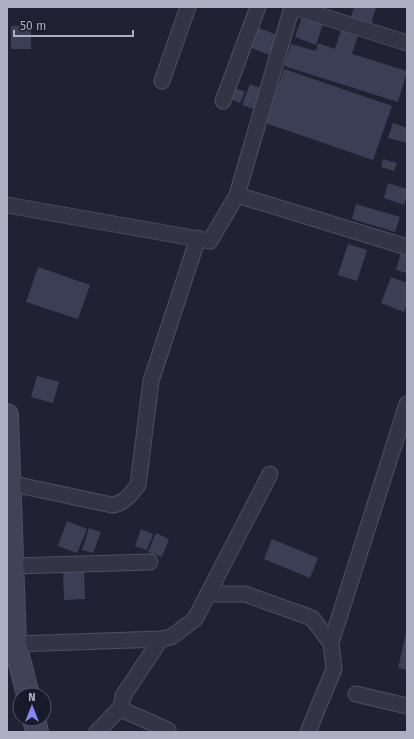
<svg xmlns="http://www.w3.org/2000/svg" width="414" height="739" viewBox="0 0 414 739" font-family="'Fira Sans',sans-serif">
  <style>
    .building { fill: #3c3e55 }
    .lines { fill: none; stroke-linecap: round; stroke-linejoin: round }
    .street-casing { stroke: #4e4f60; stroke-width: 17 }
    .secondary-casing { stroke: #4e4f60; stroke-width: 24 }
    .street { stroke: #333545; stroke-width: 15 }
    .secondary { stroke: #414258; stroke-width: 22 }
  </style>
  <rect width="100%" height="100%" fill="#202234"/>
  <path class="building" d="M 354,7 L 371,7 L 376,8 L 370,27 L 350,21 Z
    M 303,14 L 324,21 L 316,45 L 295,37 Z
    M 11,26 L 31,26 L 31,49 L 11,49 Z
    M 257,27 L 282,37 L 274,57 L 249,47 Z
    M 341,30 L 358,35 L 352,54 L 407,71 L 398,102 L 284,66 L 291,44 L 316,51 L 318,43 L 335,49 Z
    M 284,69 L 392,106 L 373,160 L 265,123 Z
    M 250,84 L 264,89 L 257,110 L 242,105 Z
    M 235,88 L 245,92 L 240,103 L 230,99 Z
    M 393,123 L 407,128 L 407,143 L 388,138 Z
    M 383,159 L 397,163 L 394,171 L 381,167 Z
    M 388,183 L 407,189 L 407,196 L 404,205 L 384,198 Z
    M 356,204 L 400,217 L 395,232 L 352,219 Z
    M 348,244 L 367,250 L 357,281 L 338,275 Z
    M 401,252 L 407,254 L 407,273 L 396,270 Z
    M 38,267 L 90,285 L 78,319 L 26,302 Z
    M 391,277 L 407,283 L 407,303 L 404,312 L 381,303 Z
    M 37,376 L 59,382 L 53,403 L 31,397 Z
    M 67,521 L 87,529 L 77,553 L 58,546 Z
    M 89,528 L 101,532 L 93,553 L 82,550 Z
    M 141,529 L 153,534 L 147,550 L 135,546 Z
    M 156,533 L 169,539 L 162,557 L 148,552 Z
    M 272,539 L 318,558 L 310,578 L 264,559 Z
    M 84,568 L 85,599 L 64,600 L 63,569 Z
    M 406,633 L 407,633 L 407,670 L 398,668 Z"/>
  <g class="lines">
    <defs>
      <path id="street" d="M 293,7 L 407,43
        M 162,81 L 188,7
        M 223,101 L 258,7
        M 237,195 L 407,247
        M 7,205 L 210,241 L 237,195 L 292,7
        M 9,483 L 112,505 C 124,504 131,494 138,485 L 151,381 L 198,238
        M 13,566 L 150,562
        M 208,594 L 245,594 L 312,618 L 331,643
        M 161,639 L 123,696 L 121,707 L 125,711 L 168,730
        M 15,644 L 161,639 L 171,637 L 195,619 L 270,474
        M 356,694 L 407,706
        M 97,732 L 121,707
        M 308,732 L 334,669 L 331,643 L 407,404"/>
      <path id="secondary" d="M 7,415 L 15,644 L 28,695
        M 34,719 L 37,732"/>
    </defs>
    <use href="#street" class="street-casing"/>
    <use href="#secondary" class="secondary-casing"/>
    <use href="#street" class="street"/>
    <use href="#secondary" class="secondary"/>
  </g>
  <rect width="414" height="739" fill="none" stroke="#adaec2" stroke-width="16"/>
  <g transform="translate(32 707)"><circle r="19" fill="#191a29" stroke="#545566"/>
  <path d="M0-3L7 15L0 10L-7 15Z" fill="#8389f2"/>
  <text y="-6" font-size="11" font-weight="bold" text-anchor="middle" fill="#adaec2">N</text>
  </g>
  <path d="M14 30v6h119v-6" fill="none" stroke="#adaec2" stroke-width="2"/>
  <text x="20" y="30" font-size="12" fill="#adaec2" stroke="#191a29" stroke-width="3" paint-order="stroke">50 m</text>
</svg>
